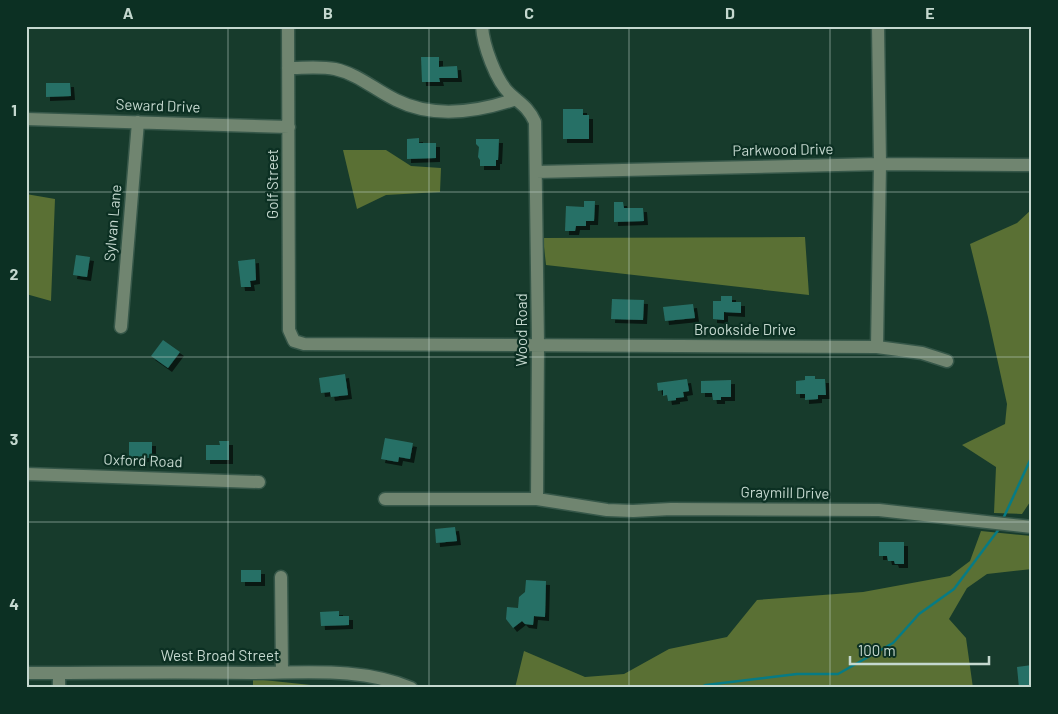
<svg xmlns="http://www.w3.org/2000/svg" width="1058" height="714" viewBox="0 0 1058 714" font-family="Barlow,sans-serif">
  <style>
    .forest { fill: #5a7034 }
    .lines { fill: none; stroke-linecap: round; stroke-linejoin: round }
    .stream { stroke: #077b84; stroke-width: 2.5 }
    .building { fill: #286f66; filter: url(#shadow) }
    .minor-casing { stroke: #365749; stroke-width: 15 }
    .minor { stroke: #708570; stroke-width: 12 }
    .grid { fill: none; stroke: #c5d8cf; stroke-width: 1; stroke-opacity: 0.55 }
    .labels { text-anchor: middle; stroke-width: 4.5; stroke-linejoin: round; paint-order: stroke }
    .street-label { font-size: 15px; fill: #c5d8cf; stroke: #0c3023 }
    .neatline { fill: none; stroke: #c5d8cf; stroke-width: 2 }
    .grid-label { font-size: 16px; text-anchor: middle; font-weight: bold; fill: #c5d8cf }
  </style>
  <defs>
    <filter id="shadow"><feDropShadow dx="4" dy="4" stdDeviation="0" flood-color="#0009"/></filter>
  </defs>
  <rect width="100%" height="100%" fill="#173b2c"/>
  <path class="forest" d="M 343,150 L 386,150 L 411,166 L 441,168 L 440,192 L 386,195 L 357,209 Z
    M 26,194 L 55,199 L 51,301 L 26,294 Z
    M 1032,209 L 1032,499 L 1022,514 L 994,513 L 996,467 L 962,445 L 1005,424 L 1007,404 L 988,317 L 970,244 L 1017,223 Z
    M 805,237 L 809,295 L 546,265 L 543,238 Z
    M 981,531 L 1032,536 L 1032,569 L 987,574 L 967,588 L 949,619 L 966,638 L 973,688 L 515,688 L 524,651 L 585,677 L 624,674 L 669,649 L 727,637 L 757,600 L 863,592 L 950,576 L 970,561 Z
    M 253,679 L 339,688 L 253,688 Z"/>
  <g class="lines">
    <path class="stream" d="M 1003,519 L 1032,456
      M 699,688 L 706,685 L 797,674 L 838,674 L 893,643 L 919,614 L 954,589 L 999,529"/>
  </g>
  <path class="building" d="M 421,57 L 439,57 L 439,67 L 457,66 L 458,78 L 439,78 L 440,82 L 422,82 Z
    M 46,83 L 70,83 L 71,96 L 46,97 Z
    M 563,109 L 583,109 L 583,115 L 589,115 L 589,139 L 563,139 Z
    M 419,138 L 419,143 L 436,143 L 436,158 L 407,159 L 407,139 Z
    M 476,139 L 499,139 L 498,160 L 496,160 L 496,166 L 480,166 L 480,160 L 478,157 L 479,147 L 476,144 Z
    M 584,201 L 595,201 L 594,221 L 586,221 L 586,226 L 576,226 L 575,231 L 565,231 L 566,206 L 584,207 Z
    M 614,202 L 623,202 L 624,208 L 643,208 L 644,221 L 614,222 Z
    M 76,255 L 90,257 L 87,277 L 73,275 Z
    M 255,259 L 256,280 L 250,281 L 251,287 L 241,287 L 238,261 Z
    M 721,296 L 732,296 L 732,302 L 741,302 L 741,313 L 724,312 L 724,320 L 713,319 L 713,301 L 721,301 Z
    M 612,299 L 644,300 L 643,320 L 611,319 Z
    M 693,304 L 695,318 L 665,321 L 663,307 Z
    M 163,340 L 180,352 L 168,368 L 151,356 Z
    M 345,374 L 348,395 L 331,397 L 330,392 L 321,393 L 319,378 Z
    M 805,376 L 815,376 L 815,379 L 825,379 L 826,395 L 818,395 L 818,399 L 805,400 L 805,394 L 796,394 L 796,381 L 805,380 Z
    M 687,379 L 689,391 L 683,392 L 684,397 L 676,398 L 676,400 L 668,401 L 667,395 L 663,396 L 663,390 L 658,391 L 657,383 Z
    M 731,380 L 731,397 L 721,397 L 721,400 L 713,400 L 712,393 L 701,393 L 701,381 Z
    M 385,438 L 413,443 L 410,459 L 399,457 L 398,462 L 381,459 Z
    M 219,441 L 229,441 L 229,460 L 206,460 L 206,445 L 220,445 Z
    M 129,442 L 152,442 L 152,458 L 129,458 Z
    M 455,527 L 457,541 L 436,543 L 435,529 Z
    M 879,542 L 904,542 L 904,564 L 895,564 L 894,561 L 888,561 L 887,556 L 879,556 Z
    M 241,570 L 261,570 L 261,582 L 241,582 Z
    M 526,580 L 546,581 L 545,617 L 534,616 L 533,625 L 525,624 L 522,621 L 513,628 L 506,619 L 507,607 L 518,608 L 519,597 L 525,592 Z
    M 339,611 L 339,616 L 349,616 L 349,625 L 321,626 L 320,612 Z
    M 1032,665 L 1032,688 L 1019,688 L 1017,667 Z"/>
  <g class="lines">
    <defs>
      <path id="minor" d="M 288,26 L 289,330 L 294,341 L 304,344 L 877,347 L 922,353 L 947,361
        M 482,26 C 483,45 496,81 510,94 C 521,104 528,107 535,122 L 538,344 L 537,499
        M 288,68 C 304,68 320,66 335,69 C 358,74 375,90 396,100 C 434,119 478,112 516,99
        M 26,119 L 289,127
        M 536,172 L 880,164 L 1032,165
        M 121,327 L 138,122
        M 877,347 L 880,164 L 878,26
        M 26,474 L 259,482
        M 385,499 L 537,499 L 607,510 L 633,511 L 671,509 L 879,510 L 1032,527
        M 281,577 L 282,672
        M 26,673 C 102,673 178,672 254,673 C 306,673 361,667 411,688
        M 59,673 L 59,688"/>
    </defs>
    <use href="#minor" class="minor-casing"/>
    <use href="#minor" class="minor"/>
  </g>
  <path class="grid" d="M 228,26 L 228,688M 429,26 L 429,688M 629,26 L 629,688M 830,26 L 830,688M 26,192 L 1032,192M 26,357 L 1032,357M 26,522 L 1032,522"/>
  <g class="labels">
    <g class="street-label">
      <text transform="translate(158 106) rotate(2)" y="5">Seward Drive</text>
      <text transform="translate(783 150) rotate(-1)" y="5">Parkwood Drive</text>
      <text transform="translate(273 184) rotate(-90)" y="5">Golf Street</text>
      <text transform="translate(113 223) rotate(-85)" y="5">Sylvan Lane</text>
      <text transform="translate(522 330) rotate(-90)" y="5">Wood Road</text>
      <text x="745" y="335">Brookside Drive</text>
      <text transform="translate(143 461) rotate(2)" y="5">Oxford Road</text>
      <text transform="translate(785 493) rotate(1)" y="5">Graymill Drive</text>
      <text x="220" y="661">West Broad Street</text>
    </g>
  </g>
  <rect width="1058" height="714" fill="none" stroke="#0c3023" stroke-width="55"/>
  <path d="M850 656v8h139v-8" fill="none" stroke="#c5d8cf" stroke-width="2.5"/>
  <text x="858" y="656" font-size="15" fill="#c5d8cf" stroke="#0c3023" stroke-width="4" paint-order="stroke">100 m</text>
  <rect x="28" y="28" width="1002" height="658" class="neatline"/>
  <g class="grid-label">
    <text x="128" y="19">A</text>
    <text x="328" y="19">B</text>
    <text x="529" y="19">C</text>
    <text x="730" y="19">D</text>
    <text x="930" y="19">E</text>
    <text x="14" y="116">1</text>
    <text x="14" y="280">2</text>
    <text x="14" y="445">3</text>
    <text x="14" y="610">4</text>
  </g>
</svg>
